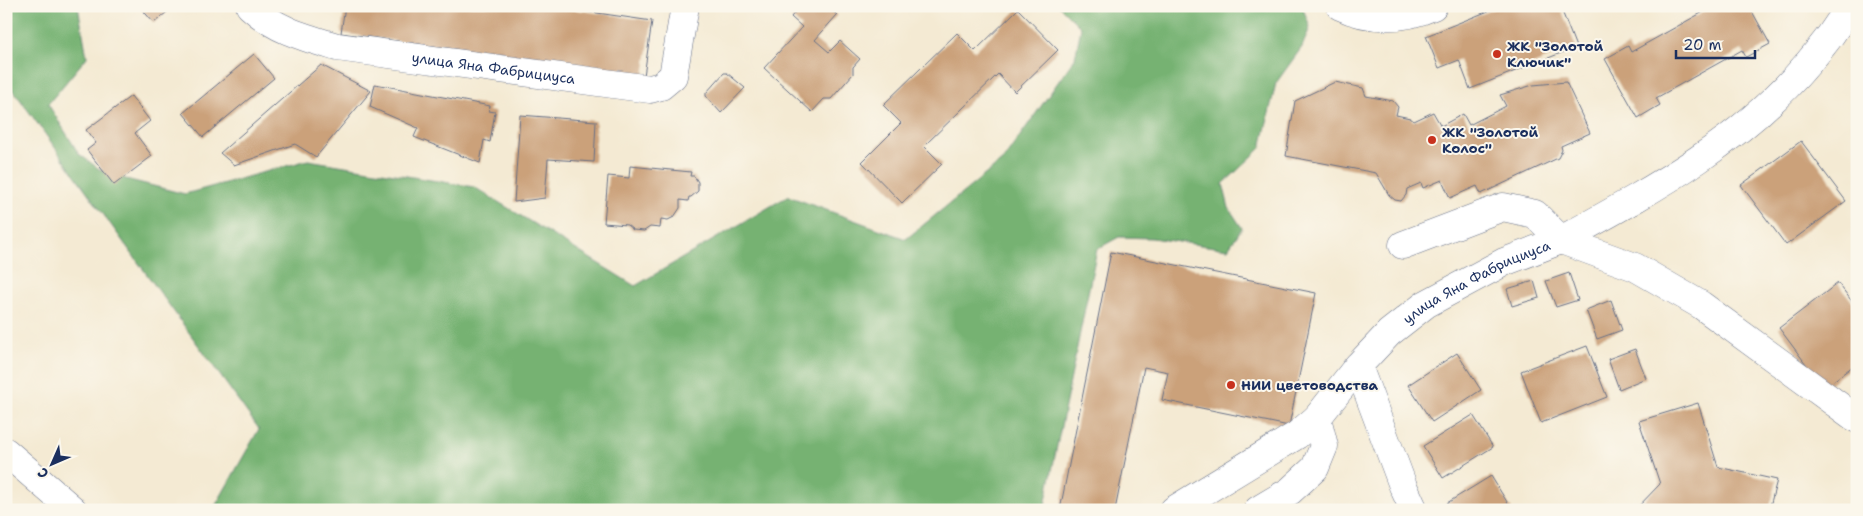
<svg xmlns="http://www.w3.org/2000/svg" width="1863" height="516" viewBox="0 0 1863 516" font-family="'Shantell Sans',sans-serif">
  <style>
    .forest { fill: #76b272; stroke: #487068 }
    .building { fill: #cba17a }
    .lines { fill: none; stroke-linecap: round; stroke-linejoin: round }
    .minor-casing { stroke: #677087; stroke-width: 29 }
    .minor { stroke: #fff; stroke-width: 28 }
    .poi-dot { fill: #c8321e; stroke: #fbf7ec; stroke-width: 2 }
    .labels { text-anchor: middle; stroke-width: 4; stroke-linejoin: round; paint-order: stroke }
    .poi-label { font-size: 14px; font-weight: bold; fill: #1b2f5e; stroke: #fbf7ec; text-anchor: start }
    .street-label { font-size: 14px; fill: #1b2f5e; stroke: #fbf7ec }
  </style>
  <rect width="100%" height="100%" fill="#fbf7ec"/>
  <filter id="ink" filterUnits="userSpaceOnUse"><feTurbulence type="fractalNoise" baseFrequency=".02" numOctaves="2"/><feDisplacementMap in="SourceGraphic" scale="10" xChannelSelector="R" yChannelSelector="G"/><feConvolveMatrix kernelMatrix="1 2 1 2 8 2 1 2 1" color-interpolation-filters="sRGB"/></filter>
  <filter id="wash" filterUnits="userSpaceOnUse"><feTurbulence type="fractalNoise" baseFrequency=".0096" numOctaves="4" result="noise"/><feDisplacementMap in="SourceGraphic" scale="20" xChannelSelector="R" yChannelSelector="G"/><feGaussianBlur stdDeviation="1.12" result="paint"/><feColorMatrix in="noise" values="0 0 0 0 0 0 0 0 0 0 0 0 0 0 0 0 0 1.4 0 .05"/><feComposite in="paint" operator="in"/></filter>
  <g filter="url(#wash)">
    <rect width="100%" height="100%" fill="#f4ead3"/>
    <path class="forest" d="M 6,6 L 78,6 L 87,57 L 48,104 L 79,154 L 106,174 L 185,194 L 308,160 L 474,187 L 635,286 L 788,196 L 906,239 L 1003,160 L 1075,58 L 1081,28 L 1059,6 L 1302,6 L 1310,27 L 1302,47 L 1276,83 L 1261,148 L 1223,184 L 1229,208 L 1242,228 L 1228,249 L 1152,238 L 1119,237 L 1097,249 L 1044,510 L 213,510 L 259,429 L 6,80 Z"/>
    <g id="blocks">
      <path class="building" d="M 139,6 L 174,6 L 154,23 Z
        M 345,6 L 549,6 L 652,21 L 644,76 L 341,33 Z
        M 800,6 L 827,6 L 837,15 L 815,40 L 829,52 L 840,41 L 860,59 L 853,67 L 853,74 L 831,99 L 824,99 L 812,112 L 764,68 L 802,27 L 791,17 Z
        M 1501,6 L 1560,6 L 1576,47 L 1470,89 L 1459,60 L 1439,68 L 1426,36 Z
        M 1714,6 L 1749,6 L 1770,44 L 1746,57 L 1742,50 L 1656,98 L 1660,105 L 1638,118 L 1605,59 L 1628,46 L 1631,52 Z
        M 1018,9 L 1058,50 L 1015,92 L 998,74 L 924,146 L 942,164 L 902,203 L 862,162 L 901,123 L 883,105 L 957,33 L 975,51 Z
        M 254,54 L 274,78 L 203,137 L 183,113 Z
        M 321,65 L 371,91 L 316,157 L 295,144 L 234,165 L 220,153 Z
        M 724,73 L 727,73 L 745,88 L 721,113 L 706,96 L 706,93 Z
        M 1335,82 L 1363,88 L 1366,96 L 1393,101 L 1398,107 L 1396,115 L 1410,118 L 1414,121 L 1433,112 L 1441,126 L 1463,114 L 1469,125 L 1506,106 L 1500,95 L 1533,85 L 1566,82 L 1590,133 L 1561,146 L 1562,150 L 1558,158 L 1481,194 L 1477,186 L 1450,198 L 1442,180 L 1423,188 L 1421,183 L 1407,189 L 1406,195 L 1401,201 L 1395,200 L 1389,195 L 1376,173 L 1286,156 L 1295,101 Z
        M 375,84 L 490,106 L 489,111 L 495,112 L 490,142 L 484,140 L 480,163 L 414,137 L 418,128 L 370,107 Z
        M 131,96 L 150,121 L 135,133 L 152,156 L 114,185 L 87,150 L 96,143 L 86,130 Z
        M 520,115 L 596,121 L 594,162 L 548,159 L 545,198 L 514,202 Z
        M 1801,141 L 1846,201 L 1786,245 L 1741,185 Z
        M 630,166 L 691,172 L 690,176 L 694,176 L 698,182 L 698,191 L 691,197 L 689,197 L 688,201 L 680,200 L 680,208 L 674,217 L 668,220 L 661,219 L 660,228 L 650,227 L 644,231 L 633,230 L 627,225 L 604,223 L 608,176 L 629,178 Z
        M 1111,252 L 1316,293 L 1289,426 L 1162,400 L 1168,372 L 1144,367 L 1115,510 L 1060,510 Z
        M 1569,273 L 1578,300 L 1556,307 L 1546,281 Z
        M 1534,281 L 1539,298 L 1512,306 L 1507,289 Z
        M 1838,283 L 1857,308 L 1857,363 L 1824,388 L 1779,328 Z
        M 1611,300 L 1622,330 L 1597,339 L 1586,310 Z
        M 1587,346 L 1607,397 L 1541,423 L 1521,371 Z
        M 1635,349 L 1646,378 L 1619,389 L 1608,359 Z
        M 1457,353 L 1481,390 L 1432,422 L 1408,385 Z
        M 1698,403 L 1718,467 L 1777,480 L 1769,510 L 1635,510 L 1660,484 L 1639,421 Z
        M 1473,415 L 1493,447 L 1443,478 L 1423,446 Z
        M 1491,476 L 1512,510 L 1451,510 L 1447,503 Z"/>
    </g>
  </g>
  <g filter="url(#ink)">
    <use href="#blocks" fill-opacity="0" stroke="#677087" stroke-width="1"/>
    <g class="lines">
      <defs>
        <g id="minor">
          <path id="s1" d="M 250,6 C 276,30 303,37 337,47 L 650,89 L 661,86 L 673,76 L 685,6"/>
          <path d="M 1340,6 C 1369,20 1403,20 1433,6"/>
          <path d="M 1403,245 L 1503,207 L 1535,214 L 1561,240 C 1652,190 1742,142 1809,62 C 1825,43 1837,28 1849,6"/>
          <path d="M 1358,366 L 1403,486 L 1414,510"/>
          <path d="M 6,452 L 73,510"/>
          <path id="s2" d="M 1174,510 L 1297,435 L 1317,418 L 1358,366 L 1389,333 L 1426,304 L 1504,262 L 1561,240 L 1635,267 L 1701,305 L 1857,419"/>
          <path d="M 1258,510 L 1290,491 L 1315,468 L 1324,446 L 1317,418"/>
        </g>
      </defs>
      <use href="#minor" class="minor-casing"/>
      <use href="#minor" class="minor"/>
    </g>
  </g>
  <g class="poi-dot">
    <circle cx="1497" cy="54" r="5"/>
    <circle cx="1432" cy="140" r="5"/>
    <circle cx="1231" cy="385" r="5"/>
  </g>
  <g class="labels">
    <g class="poi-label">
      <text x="1507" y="51">ЖК "Золотой<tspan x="1507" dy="16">Ключик"</tspan></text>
      <text x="1442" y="137">ЖК "Золотой<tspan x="1442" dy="16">Колос"</tspan></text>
      <text x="1241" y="390">НИИ цветоводства</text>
    </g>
    <g class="street-label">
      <text dy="5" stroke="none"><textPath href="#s1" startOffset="255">улица Яна Фабрициуса</textPath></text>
      <text dy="5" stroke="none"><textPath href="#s2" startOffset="384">улица Яна Фабрициуса</textPath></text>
    </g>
  </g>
  <rect width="1863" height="516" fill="none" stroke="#fbf7ec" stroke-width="25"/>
  <g transform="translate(52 464) rotate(225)" stroke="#fbf7ec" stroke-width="4" paint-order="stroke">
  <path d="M0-4L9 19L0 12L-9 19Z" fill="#1b2f5e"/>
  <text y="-8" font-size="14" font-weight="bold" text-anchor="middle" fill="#1b2f5e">С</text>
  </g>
  <path d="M1676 50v8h79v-8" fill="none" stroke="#1b2f5e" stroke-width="2.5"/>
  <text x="1683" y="50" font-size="15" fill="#1b2f5e" stroke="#fbf7ec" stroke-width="4" paint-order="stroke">20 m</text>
</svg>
